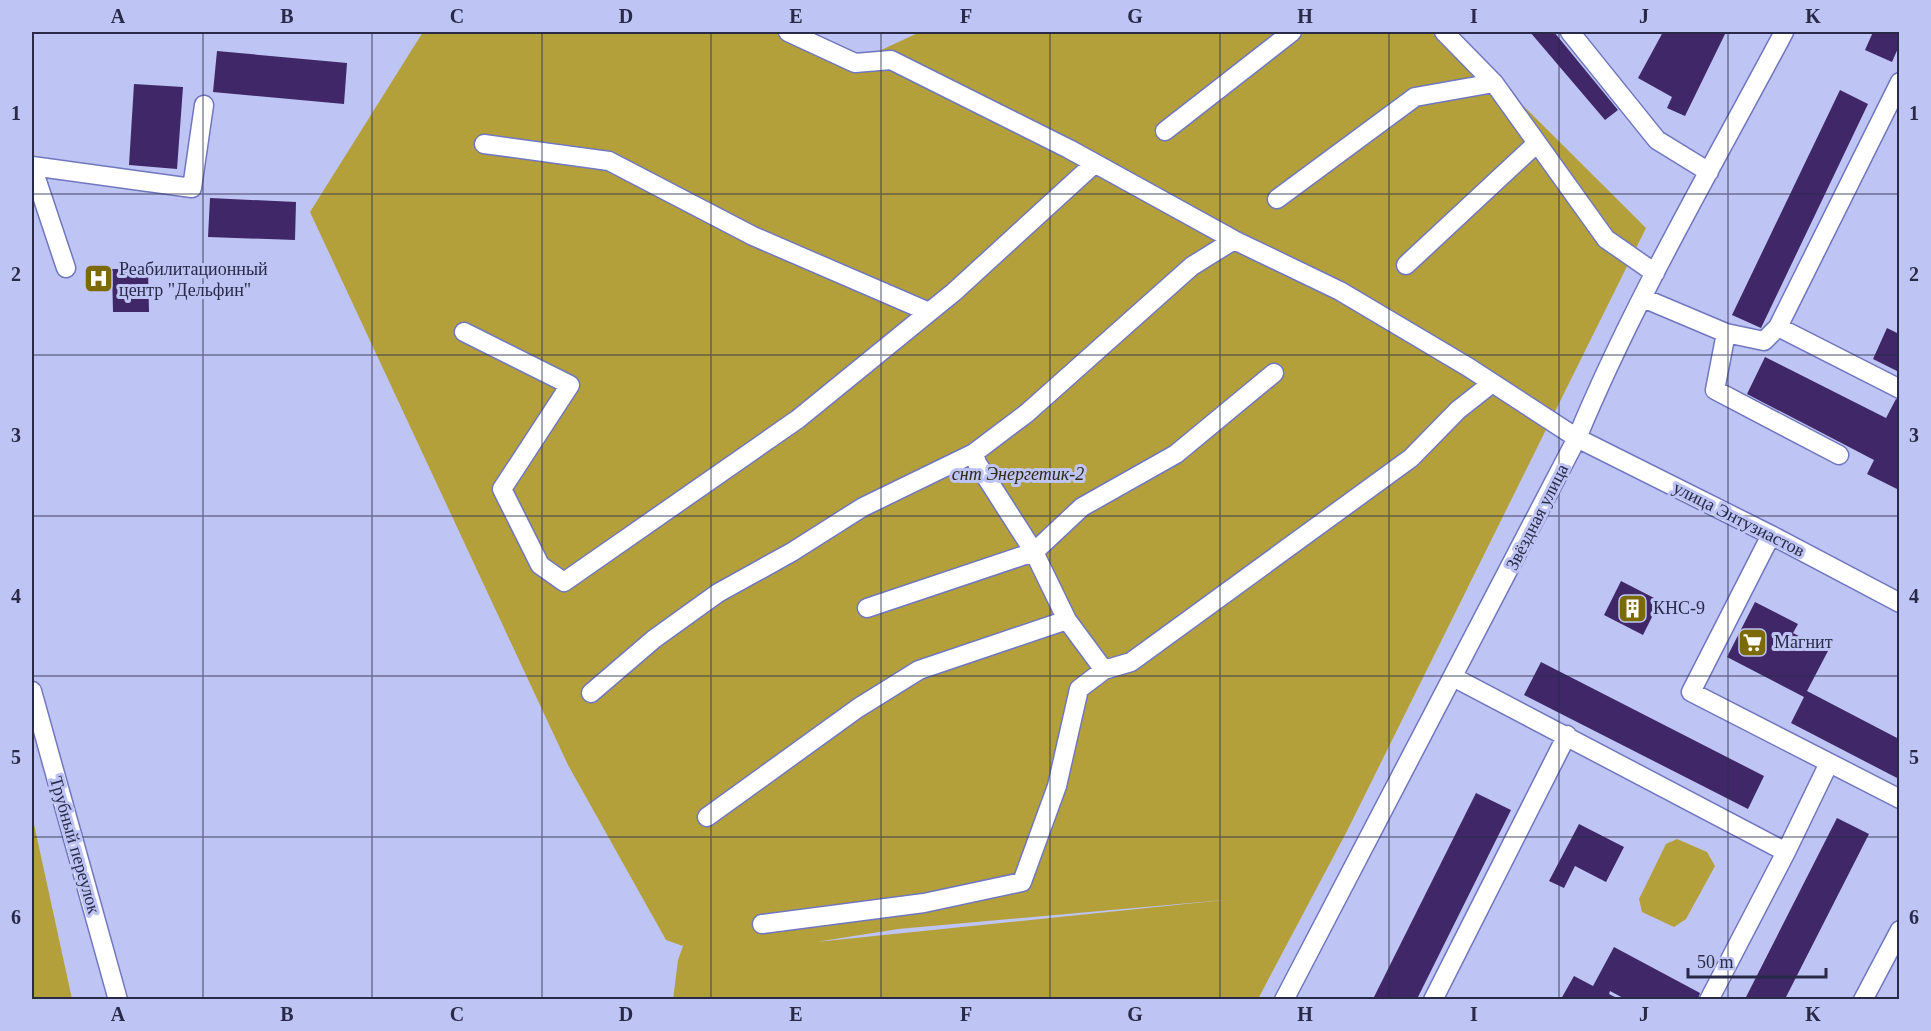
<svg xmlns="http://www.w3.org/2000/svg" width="1931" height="1031" viewBox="0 0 1931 1031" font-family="Georgia,serif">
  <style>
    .garden { fill: #b4a03b; fill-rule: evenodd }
    .building { fill: #402767 }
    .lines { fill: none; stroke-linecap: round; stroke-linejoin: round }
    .minor-casing { stroke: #7077be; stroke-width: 21 }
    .minor { stroke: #fff; stroke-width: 18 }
    .grid { fill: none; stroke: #282a48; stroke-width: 1.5; stroke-opacity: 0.55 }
    .labels { text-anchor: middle; stroke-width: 6; stroke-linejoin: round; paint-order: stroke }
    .poi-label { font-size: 18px; fill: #282a48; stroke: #bec4f3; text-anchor: start }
    .park-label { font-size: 18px; font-style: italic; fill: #2f2a15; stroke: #bec4f3 }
    .street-label { font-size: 18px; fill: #282a48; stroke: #bec4f3 }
    .neatline { fill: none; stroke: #282a48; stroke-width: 2 }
    .grid-label { font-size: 20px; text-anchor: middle; font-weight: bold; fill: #282a48 }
  </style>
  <rect width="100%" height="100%" fill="#bec4f3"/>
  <path class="garden" d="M 423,32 L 810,32 L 864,58 L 920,32 L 1449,32 L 1646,228 L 1347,831 L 1258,999 L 673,1000 L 678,960 L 683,946 L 666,940 L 568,765 L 310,212 ZM 1224,900 L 816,942 L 898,929 Z
    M 32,815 L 72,999 L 32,999 Z
    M 1677,839 L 1707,852 L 1715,866 L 1686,919 L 1674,927 L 1642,912 L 1639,899 L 1666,844 Z"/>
  <path class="building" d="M 1530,32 L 1554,32 L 1618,110 L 1605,120 Z
    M 1663,32 L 1726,32 L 1685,116 L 1667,108 L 1672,97 L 1638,78 Z
    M 1873,32 L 1899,32 L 1899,46 L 1892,62 L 1865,50 Z
    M 217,51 L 347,63 L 344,104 L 213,92 Z
    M 134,84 L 183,87 L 177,169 L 129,165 Z
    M 1840,90 L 1868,104 L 1761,328 L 1732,315 Z
    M 210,198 L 296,202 L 295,240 L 208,237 Z
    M 112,269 L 148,269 L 149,312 L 113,312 Z
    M 1887,328 L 1899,334 L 1899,372 L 1873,359 Z
    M 1765,357 L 1886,418 L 1896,399 L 1899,400 L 1899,490 L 1867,474 L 1874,460 L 1747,394 Z
    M 1621,581 L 1660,601 L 1643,635 L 1604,615 Z
    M 1755,602 L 1798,624 L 1793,633 L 1828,651 L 1807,691 L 1899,739 L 1899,779 L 1791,723 L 1804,697 L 1727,657 Z
    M 1541,662 L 1764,776 L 1748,809 L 1524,695 Z
    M 1476,793 L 1511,810 L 1417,999 L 1373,999 Z
    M 1837,818 L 1869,834 L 1785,999 L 1745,999 Z
    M 1579,824 L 1624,847 L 1606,882 L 1575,866 L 1564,888 L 1549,881 Z
    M 1614,947 L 1700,993 L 1698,999 L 1625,999 L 1610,991 L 1609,994 L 1619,999 L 1561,999 L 1574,976 L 1593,986 Z"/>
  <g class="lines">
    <defs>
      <path id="minor" d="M 788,32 L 855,63 L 891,60 L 1069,149 L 1234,240 L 1340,291 L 1468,367 L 1577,438 L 1771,535 L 1900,603
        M 1444,32 L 1494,83 L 1606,239 L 1655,273
        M 1570,32 L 1657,140 L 1709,172
        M 1165,131 L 1292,32
        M 484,144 L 609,161 L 753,236 L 929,312
        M 32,166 L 192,188 L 204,105
        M 32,166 L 66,268
        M 1277,199 L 1415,97 L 1494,83
        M 1406,265 L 1537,143
        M 1643,298 L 1726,333 L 1764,341 L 1778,327 L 1900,82
        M 1778,327 L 1900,389
        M 464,332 L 570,385 L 502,489 L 540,565 L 564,582 L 798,419 L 954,292 L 1094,164
        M 1726,333 L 1715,390 L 1839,455
        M 974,453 L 1027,413 L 1192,266 L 1234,240
        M 1771,535 L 1691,692 L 1900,799
        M 867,608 L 1034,552 L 1082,507 L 1176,454 L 1274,373
        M 1453,677 L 1786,852
        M 32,691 L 118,1000
        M 591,693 L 654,639 L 718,593 L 792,552 L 863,507 L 974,453 L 977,463 L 1034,552 L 1067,620 L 1104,670
        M 707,817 L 858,708 L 919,670 L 1067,620
        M 762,924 L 924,903 L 1022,882 L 1057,786 L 1079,689 L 1104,670 L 1131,662 L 1411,458 L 1458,410 L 1491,384
        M 1284,1000 L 1577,438 C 1635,298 1713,166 1784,32
        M 1433,1000 L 1567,735
        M 1709,1000 L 1786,852 L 1829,763
        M 1863,1000 L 1900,930"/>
    </defs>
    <use href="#minor" class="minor-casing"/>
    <use href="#minor" class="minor"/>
  </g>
  <path class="grid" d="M 203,32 L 203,1000M 372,32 L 372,1000M 542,32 L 542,1000M 711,32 L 711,1000M 881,32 L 881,1000M 1050,32 L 1050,1000M 1220,32 L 1220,1000M 1389,32 L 1389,1000M 1559,32 L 1559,1000M 1728,32 L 1728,1000M 32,194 L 1900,194M 32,355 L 1900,355M 32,516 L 1900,516M 32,676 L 1900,676M 32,837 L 1900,837"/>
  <defs>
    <symbol id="hospital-square" viewBox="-11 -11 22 22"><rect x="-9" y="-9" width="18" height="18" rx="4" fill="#7c6b04" stroke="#bec4f3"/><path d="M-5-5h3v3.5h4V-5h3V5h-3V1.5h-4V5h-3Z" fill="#fff"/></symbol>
    <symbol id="building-square" viewBox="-11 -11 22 22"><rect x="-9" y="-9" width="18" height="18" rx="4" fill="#7c6b04" stroke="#bec4f3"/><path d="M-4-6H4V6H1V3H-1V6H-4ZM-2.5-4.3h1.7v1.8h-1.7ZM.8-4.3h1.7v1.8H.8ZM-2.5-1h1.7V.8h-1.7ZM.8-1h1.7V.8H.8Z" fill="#fff"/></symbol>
    <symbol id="supermarket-square" viewBox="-11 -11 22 22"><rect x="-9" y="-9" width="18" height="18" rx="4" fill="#7c6b04" stroke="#bec4f3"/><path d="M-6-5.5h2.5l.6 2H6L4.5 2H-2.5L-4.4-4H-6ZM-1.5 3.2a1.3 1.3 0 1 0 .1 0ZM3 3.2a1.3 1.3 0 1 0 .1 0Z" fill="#fff"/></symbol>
  </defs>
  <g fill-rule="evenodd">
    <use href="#hospital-square" x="82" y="262" width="33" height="33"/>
    <use href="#building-square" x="1616" y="592" width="33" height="33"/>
    <use href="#supermarket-square" x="1736" y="626" width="33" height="33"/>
  </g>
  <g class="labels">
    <g class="poi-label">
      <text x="119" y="275">Реабилитационный<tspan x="119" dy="21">центр "Дельфин"</tspan></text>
      <text x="1653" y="614">КНС-9</text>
      <text x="1774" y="648">Магнит</text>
    </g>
    <g class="park-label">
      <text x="1018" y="480">снт Энергетик-2</text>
    </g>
    <g class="street-label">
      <text transform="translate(1537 517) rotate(-63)" y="6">Звёздная улица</text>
      <text transform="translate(1739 519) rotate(27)" y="6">улица Энтузиастов</text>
      <text transform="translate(75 845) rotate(74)" y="6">Трубный переулок</text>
    </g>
  </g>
  <rect width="1931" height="1031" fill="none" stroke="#bec4f3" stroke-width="66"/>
  <path d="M1688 968v9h138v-9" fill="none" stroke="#282a48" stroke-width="3"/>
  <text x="1697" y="968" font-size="18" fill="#282a48" stroke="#bec4f3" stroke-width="4.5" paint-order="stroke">50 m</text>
  <rect x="33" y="33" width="1865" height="965" class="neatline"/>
  <g class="grid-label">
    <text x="118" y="23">A</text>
    <text x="287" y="23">B</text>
    <text x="457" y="23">C</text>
    <text x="626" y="23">D</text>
    <text x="796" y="23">E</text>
    <text x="966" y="23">F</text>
    <text x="1135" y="23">G</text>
    <text x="1305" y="23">H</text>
    <text x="1474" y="23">I</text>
    <text x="1644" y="23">J</text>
    <text x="1813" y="23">K</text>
    <text x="16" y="120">1</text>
    <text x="1914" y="120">1</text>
    <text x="16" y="281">2</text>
    <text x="1914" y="281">2</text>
    <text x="16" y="442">3</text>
    <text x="1914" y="442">3</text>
    <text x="16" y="603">4</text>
    <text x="1914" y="603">4</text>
    <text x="16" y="764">5</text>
    <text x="1914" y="764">5</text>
    <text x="16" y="924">6</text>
    <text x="1914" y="924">6</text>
    <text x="118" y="1021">A</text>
    <text x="287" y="1021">B</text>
    <text x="457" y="1021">C</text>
    <text x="626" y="1021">D</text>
    <text x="796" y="1021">E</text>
    <text x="966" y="1021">F</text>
    <text x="1135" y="1021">G</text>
    <text x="1305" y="1021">H</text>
    <text x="1474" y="1021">I</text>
    <text x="1644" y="1021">J</text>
    <text x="1813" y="1021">K</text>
  </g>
</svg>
